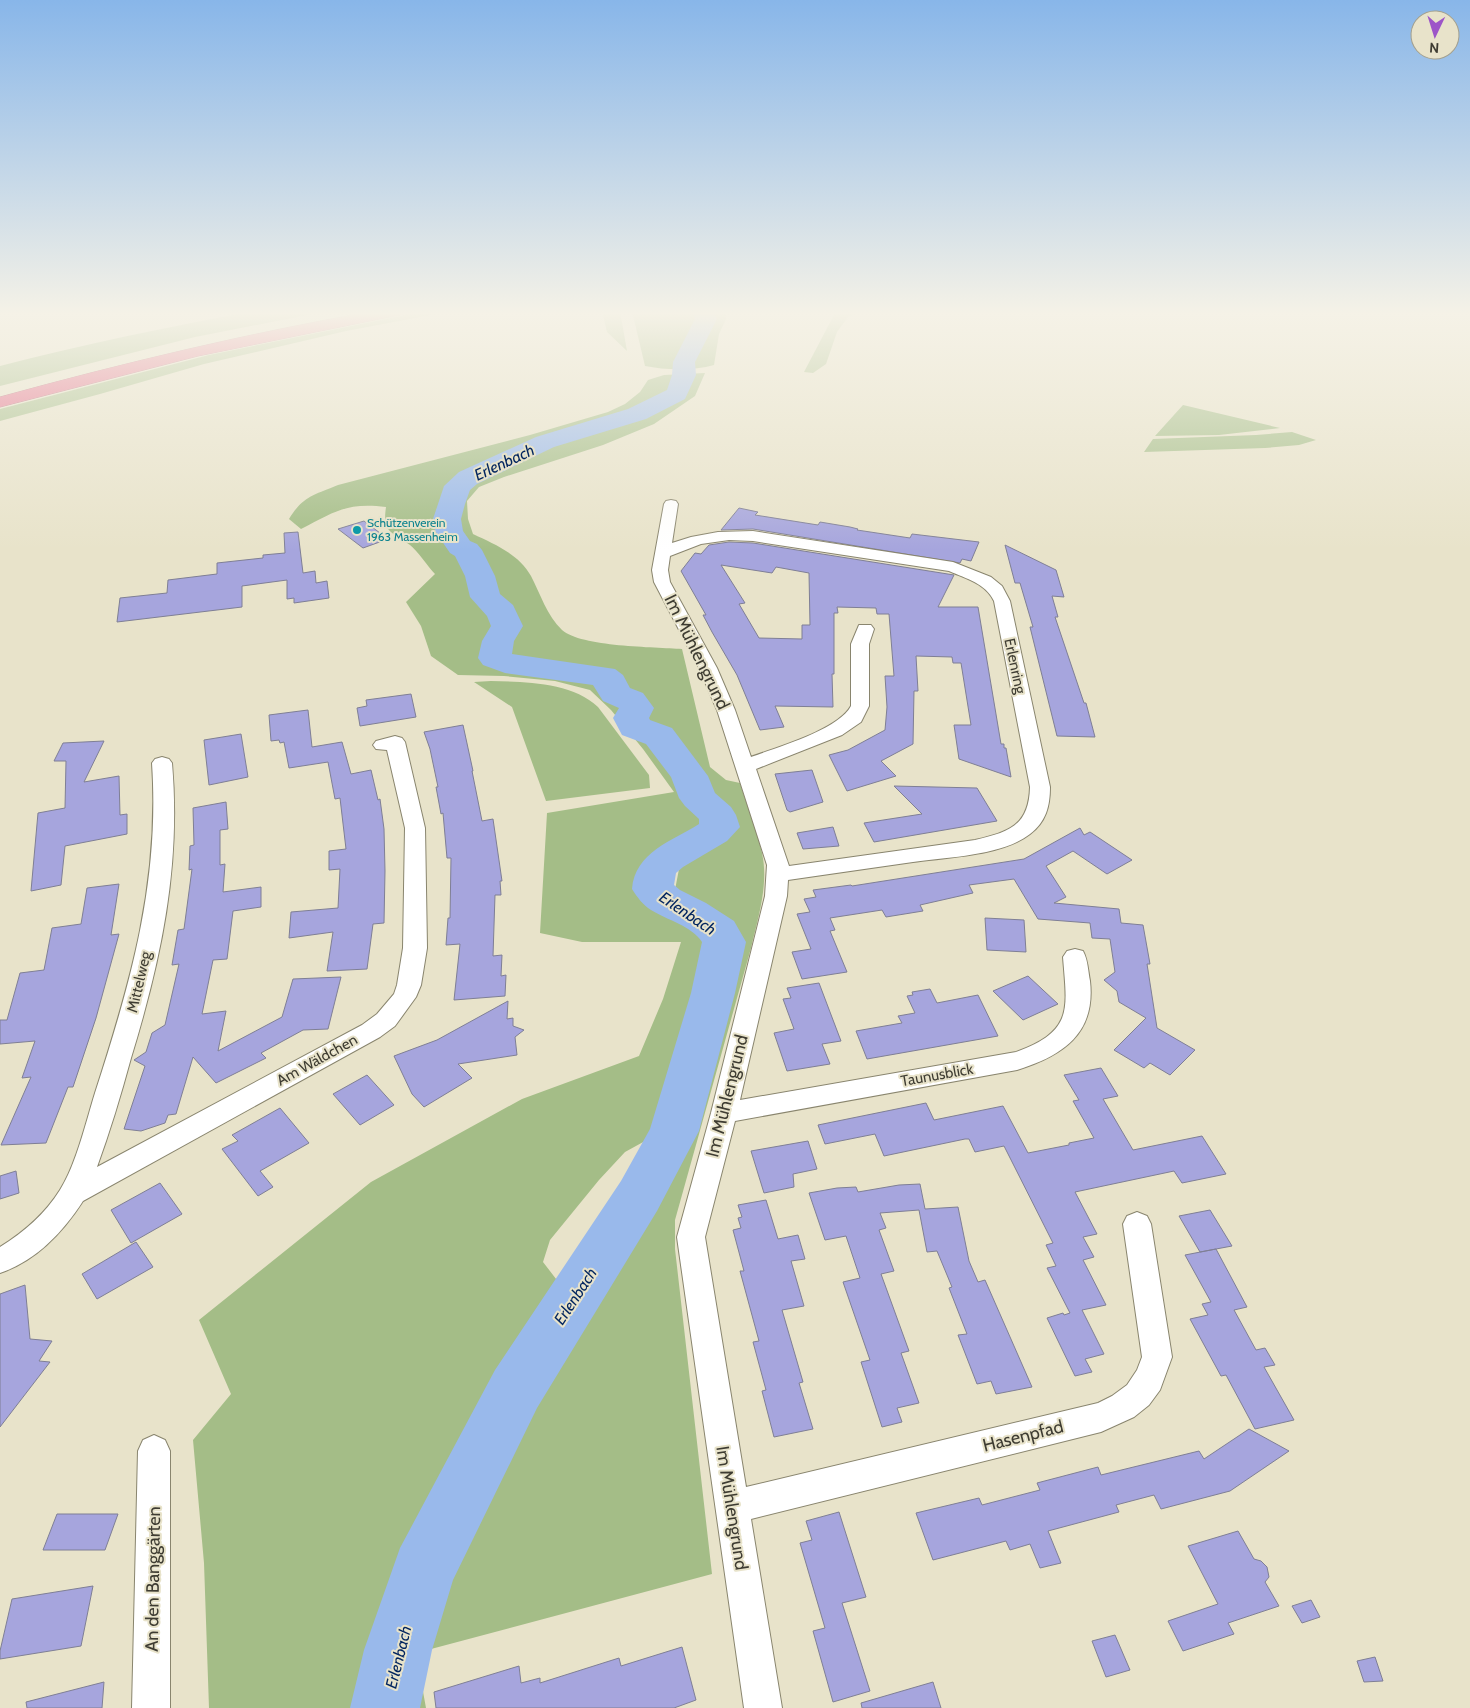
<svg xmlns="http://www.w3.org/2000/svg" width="1470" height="1708" viewBox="0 0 1470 1708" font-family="Cabin,sans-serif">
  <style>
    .green { fill: #a4bd87; fill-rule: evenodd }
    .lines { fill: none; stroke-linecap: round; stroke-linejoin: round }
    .river { fill: #99b9eb; fill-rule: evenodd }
    .building { fill: #a6a5dd; stroke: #7f7f95; fill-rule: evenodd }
    .street-casing { stroke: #89856e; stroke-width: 2 }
    .highway-casing { stroke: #a95669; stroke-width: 1 }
    .street { fill: #fff; fill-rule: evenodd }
    .highway { fill: #e36486; fill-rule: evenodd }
    .culture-dot { fill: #0f9aa8; stroke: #e8e3ca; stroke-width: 2 }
    .labels { text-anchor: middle; stroke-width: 4; stroke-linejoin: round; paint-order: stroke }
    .far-culture-label { font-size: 12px; fill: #0d838f; stroke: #e8e3ca; text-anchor: start }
    .street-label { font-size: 15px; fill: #3e3c32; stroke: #e8e3ca }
    .water-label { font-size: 16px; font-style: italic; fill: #02255f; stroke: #e8e3ca }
    .near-street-label { font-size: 18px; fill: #3e3c32; stroke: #e8e3ca }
  </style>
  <rect width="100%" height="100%" fill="#e8e3ca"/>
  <path class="green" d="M 254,311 L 328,311 L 195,337 L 0,386 L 0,366 C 84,344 168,327 254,311 Z
    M 452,311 L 346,331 L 204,364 L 100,394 L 0,421 L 0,409 L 209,355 L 420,312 Z
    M 602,311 L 620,311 L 627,351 L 607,332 Z
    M 632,311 L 725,311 L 726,319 L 719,334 L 714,365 C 693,371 665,370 645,366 Z
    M 836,311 L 862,311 L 848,317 L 837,332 L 826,364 L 813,373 L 804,372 Z
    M 705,373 L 695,396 L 654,424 L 603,445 L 504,477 L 479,487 L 467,501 L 468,519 L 473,534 C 494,544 519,554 531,576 C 540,593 547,616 562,630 C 581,647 655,647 682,649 L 710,767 L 726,780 L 740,783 C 747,806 757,830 762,853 C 769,884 758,918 751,948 L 675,1220 L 675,1249 L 712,1574 L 416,1653 L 426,1708 L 209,1708 L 204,1563 L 193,1440 L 231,1394 L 199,1320 L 371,1182 L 522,1099 L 639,1056 L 663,999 L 681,942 L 582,942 L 540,933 L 547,813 L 674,792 L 643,749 L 611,710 L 590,690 L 555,681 L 504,676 L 458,675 L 431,656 L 421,626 L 406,602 L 435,574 C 428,567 417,550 410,545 C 392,531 382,534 386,507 C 347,502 334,512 301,529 L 289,519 C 303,496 314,495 338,485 L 530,435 L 608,412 L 625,404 L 640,392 L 648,380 L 664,375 ZM 705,815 L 725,839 L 702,849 L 679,869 L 674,895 L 705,916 L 728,935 L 732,951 L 679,1134 L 578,1322 L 510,1433 L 416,1618 L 413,1553 L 421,1513 L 442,1477 L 487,1415 L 563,1288 L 543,1262 L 550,1240 L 599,1180 L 625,1152 L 656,1135 L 670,1082 L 712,952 L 708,935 L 692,923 L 657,905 L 643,889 C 645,883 646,876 649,870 C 660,846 690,845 706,825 Z
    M 1183,405 L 1280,428 L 1219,435 L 1155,436 Z
    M 1292,432 L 1316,440 L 1299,445 L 1265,448 L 1144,452 L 1153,439 L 1256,435 Z
    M 491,681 C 525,682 572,682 598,707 L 649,775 L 650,788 L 546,801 L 512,707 L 474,682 Z"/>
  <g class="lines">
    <path class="river" d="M 693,311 L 713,311 L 717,319 L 695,362 L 696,375 L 685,399 L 646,419 L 554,447 L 477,484 L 470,490 L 465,504 L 461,519 L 463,531 L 470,541 L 477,544 L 482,550 L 495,576 L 500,594 L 513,605 L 523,626 L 514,641 L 512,654 L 615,669 L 623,675 L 630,688 L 643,693 L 654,708 L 649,718 L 650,720 L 672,728 L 708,776 L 715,793 L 731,807 L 736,815 L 740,827 L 727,841 L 683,867 L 676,873 L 674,885 L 680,890 L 706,903 L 734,921 L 746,942 L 735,993 L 699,1131 L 657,1211 L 537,1408 L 453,1580 L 432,1650 L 420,1708 L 350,1708 L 364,1650 L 400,1548 L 495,1370 L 621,1181 L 650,1129 L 691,993 L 702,942 C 692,926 667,920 651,910 C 643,905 637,897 632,889 C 635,852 672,841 699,824 L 699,819 L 685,806 L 679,798 L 671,777 L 646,744 L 622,735 L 613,718 L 619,708 L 603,701 L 593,685 L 505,673 L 483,665 L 478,658 L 482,641 L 491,626 L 487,616 L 470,597 L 465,576 L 455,556 L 450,553 L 435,531 L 433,519 L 444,486 L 459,472 L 536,437 L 628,409 L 667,390 L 672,375 L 673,362 L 695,319 Z"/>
  </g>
  <path class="building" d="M 739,508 L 758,512 L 755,515 L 818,525 L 820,522 L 850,527 L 858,529 L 857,530 L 910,538 L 912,534 L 979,542 L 971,561 L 962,559 L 960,563 L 753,529 L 721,530 Z
    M 364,521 L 388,539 L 363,548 L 338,529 Z
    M 298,532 L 303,573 L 315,571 L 316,583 L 327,581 L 329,598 L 294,603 L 294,598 L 287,599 L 287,580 L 242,586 L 242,607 L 117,622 L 120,598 L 167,593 L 168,580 L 217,574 L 217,563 L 263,558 L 263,555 L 285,553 L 284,533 Z
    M 729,542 L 753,543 L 954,575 L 938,607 L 978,607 L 1001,744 L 1004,744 L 1004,748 L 1006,748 L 1011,777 L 959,759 L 954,725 L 971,725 L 961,663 L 953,663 L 952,657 L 916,656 L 918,691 L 914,691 L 913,744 L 881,761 L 896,776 L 847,791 L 829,755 L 848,750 L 885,730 L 887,707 L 885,676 L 894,676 L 889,614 L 877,614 L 876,608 L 837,607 L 838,613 L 834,613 L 834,674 L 832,674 L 833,707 L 775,706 L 784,727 L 760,730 L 737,675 L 712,632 L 703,615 L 706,615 L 681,571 L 695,553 L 701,554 L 709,545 ZM 721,565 L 772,573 L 776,567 L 809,573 L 810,625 L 802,625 L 802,639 L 759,638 L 739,604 L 745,603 Z
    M 1005,545 L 1056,570 L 1064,597 L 1052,596 L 1058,617 L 1055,617 L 1084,703 L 1086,703 L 1095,737 L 1057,736 L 1030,627 L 1033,627 L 1020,583 L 1015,583 Z
    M 411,694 L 416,717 L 360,726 L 357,708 L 367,706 L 366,700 Z
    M 308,710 L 312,747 L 342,742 L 351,774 L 371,770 L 378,800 L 380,799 L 384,829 L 385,871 L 384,923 L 373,924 L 367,969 L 327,971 L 333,932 L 289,938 L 291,912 L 338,908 L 340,869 L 329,870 L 329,851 L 346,849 L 340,798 L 335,799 L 328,762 L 289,768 L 284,742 L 280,743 L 279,740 L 271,741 L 269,715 Z
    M 463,725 L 473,771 L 472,771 L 482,821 L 493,819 L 502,881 L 500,881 L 501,895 L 495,895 L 493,956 L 502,955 L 501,976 L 506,975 L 505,996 L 454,1000 L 460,944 L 446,945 L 448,918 L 450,918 L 451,858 L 447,858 L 443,813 L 441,814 L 436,787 L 438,787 L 430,749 L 424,732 Z
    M 241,734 L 248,777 L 209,785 L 204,740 Z
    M 104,741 L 84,782 L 119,776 L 120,815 L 127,814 L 127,834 L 65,846 L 61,885 L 31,891 L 38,813 L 65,808 L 66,761 L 54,761 L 63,743 Z
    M 812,770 L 823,802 L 790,812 L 787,810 L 775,774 Z
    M 894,786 L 977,788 L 997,821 L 874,842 L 864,823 L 922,814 Z
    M 226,802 L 228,829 L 220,830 L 220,865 L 225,864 L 223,892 L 261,887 L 261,907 L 233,911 L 227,959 L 213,960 L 202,1014 L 226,1011 L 218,1051 L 282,1017 L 293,979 L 341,977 L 328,1029 L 303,1030 L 261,1053 L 266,1058 L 216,1083 L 193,1057 L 176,1114 L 168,1115 L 165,1123 L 141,1131 L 124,1129 L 145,1066 L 134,1060 L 146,1052 L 152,1033 L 165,1025 L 179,964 L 172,965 L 178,930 L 184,929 L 192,869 L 189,870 L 190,846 L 194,845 L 193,808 Z
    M 833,827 L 839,846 L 803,849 L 797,833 Z
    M 1080,828 L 1084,835 L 1090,832 L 1132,860 L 1107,874 L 1073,851 L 1046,866 L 1066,897 L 1054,903 L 1119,909 L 1121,923 L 1143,925 L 1150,964 L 1147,964 L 1157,1028 L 1195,1050 L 1170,1075 L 1150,1063 L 1144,1068 L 1114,1050 L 1146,1018 L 1119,1002 L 1117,991 L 1104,980 L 1115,972 L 1110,939 L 1092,938 L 1090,923 L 1038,919 L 1014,879 L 969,885 L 973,893 L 920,905 L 923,911 L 886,917 L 882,910 L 830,918 L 835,930 L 830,931 L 847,972 L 802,979 L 792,952 L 811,949 L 797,914 L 810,912 L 804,899 L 816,897 L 813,890 L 851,885 L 852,886 L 1024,859 Z
    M 119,884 L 111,935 L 119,934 L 96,1018 L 73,1087 L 68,1087 L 46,1143 L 1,1145 L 31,1077 L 22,1078 L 35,1041 L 0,1044 L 0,1020 L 7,1020 L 20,973 L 44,970 L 52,928 L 81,924 L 87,888 Z
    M 985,918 L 1024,920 L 1026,952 L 987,950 Z
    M 1028,976 L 1058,1004 L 1023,1020 L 993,991 Z
    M 819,983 L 841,1041 L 822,1044 L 830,1064 L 787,1071 L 774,1033 L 794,1029 L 783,999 L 791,998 L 787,988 Z
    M 930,989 L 937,1003 L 978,995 L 998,1036 L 867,1059 L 856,1031 L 902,1023 L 898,1016 L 915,1013 L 907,996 L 913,995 L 912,992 Z
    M 508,1001 L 507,1019 L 513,1018 L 513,1026 L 524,1030 L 515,1037 L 517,1055 L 458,1064 L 472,1078 L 424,1107 L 412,1094 L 394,1056 L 437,1040 Z
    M 1101,1068 L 1118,1096 L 1103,1099 L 1133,1150 L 1202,1136 L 1226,1174 L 1182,1183 L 1174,1171 L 1075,1192 L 1097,1234 L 1083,1237 L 1094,1257 L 1083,1260 L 1106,1305 L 1082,1310 L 1104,1354 L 1085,1359 L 1092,1372 L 1075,1376 L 1047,1318 L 1063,1313 L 1064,1315 L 1070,1313 L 1047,1268 L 1056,1266 L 1046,1245 L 1053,1243 L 1004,1146 L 975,1152 L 969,1139 L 965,1139 L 884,1156 L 875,1134 L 825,1144 L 818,1125 L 926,1103 L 934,1120 L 1003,1106 L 1028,1153 L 1069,1145 L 1069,1143 L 1094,1138 L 1073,1101 L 1079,1100 L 1064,1075 Z
    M 367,1075 L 394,1105 L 360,1125 L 333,1094 Z
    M 280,1108 L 309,1143 L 260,1171 L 273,1187 L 258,1196 L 222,1149 L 238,1141 L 232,1135 Z
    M 808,1141 L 817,1169 L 793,1174 L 794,1187 L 764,1193 L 751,1151 Z
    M 16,1171 L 19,1193 L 0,1199 L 0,1176 Z
    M 160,1183 L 182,1214 L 131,1243 L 111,1210 Z
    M 920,1184 L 925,1209 L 958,1207 L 969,1261 L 978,1282 L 985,1280 L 1032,1387 L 996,1394 L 991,1381 L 977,1384 L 958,1335 L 967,1334 L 949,1288 L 952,1287 L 937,1251 L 927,1252 L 919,1210 L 880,1213 L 886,1228 L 879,1230 L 894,1271 L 881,1274 L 909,1351 L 901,1353 L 919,1403 L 897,1408 L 902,1422 L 882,1427 L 861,1362 L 870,1360 L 843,1282 L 860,1278 L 846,1236 L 825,1240 L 809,1193 L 837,1188 L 856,1187 L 858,1192 L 899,1185 Z
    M 766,1200 L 778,1239 L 798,1235 L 805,1259 L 791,1261 L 804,1306 L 782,1310 L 803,1382 L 799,1383 L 813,1429 L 774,1437 L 762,1391 L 766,1390 L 753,1342 L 759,1341 L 740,1271 L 744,1271 L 733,1230 L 741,1228 L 738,1218 L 742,1217 L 738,1205 Z
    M 1210,1210 L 1232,1246 L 1200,1252 L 1179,1216 Z
    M 136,1242 L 153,1267 L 97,1299 L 82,1274 Z
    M 1216,1249 L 1247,1307 L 1234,1310 L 1256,1350 L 1265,1348 L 1275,1365 L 1264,1367 L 1294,1420 L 1255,1429 L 1226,1375 L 1221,1376 L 1190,1319 L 1208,1315 L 1202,1304 L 1211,1302 L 1185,1255 Z
    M 25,1285 L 30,1339 L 52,1341 L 39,1361 L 50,1362 L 0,1427 L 0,1294 Z
    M 1249,1429 L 1289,1451 L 1230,1491 L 1161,1509 L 1154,1495 L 1116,1505 L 1119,1512 L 1048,1531 L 1061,1563 L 1040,1568 L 1030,1544 L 1010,1550 L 1006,1541 L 933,1560 L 916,1513 L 979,1498 L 982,1505 L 1040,1490 L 1037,1483 L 1098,1467 L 1101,1475 L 1199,1451 L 1204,1459 Z
    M 839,1512 L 866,1597 L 842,1603 L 870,1691 L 833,1702 L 813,1631 L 825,1628 L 800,1543 L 812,1540 L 806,1521 Z
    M 57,1514 L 118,1514 L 105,1550 L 43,1550 Z
    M 1238,1531 L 1254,1559 L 1261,1561 L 1267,1567 L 1269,1577 L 1265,1582 L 1279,1606 L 1228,1623 L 1234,1634 L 1183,1651 L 1168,1621 L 1218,1604 L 1188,1546 Z
    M 93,1586 L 81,1646 L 0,1659 L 0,1651 L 12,1599 Z
    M 1311,1600 L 1320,1617 L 1302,1623 L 1292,1606 Z
    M 1115,1635 L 1130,1670 L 1106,1677 L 1092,1641 Z
    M 682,1647 L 696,1700 L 674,1708 L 436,1708 L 434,1692 L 519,1666 L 521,1683 L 540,1678 L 540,1683 L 619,1658 L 621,1666 Z
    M 1375,1657 L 1383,1681 L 1364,1682 L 1357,1661 Z
    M 104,1682 L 102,1708 L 27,1708 L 26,1702 Z
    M 933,1682 L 941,1708 L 862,1708 L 861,1703 Z"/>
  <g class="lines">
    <defs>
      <path id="street" d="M 671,500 L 676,501 L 678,504 L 672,543 L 691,537 L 718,532 L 753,531 L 953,562 L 991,577 L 1002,586 L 1010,601 L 1050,787 C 1050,806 1046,822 1030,834 C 1002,856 947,857 913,862 C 871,868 829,874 788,880 L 787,896 L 740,1100 L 1016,1052 C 1074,1031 1067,1009 1063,957 L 1067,951 L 1075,949 L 1083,951 C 1088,960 1088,971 1090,981 C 1096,1034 1062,1056 1017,1070 L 735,1121 L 705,1237 L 746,1487 L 1098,1403 L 1112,1396 L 1127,1385 L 1137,1370 L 1142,1357 L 1123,1224 L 1127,1216 L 1137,1212 L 1147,1216 L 1151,1224 L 1172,1357 L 1160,1390 L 1149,1405 L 1134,1417 L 1101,1432 L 751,1519 L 782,1708 L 744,1708 L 677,1237 L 711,1113 L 765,896 L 767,865 L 717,710 L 699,668 L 654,582 L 652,570 L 664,504 L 666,501 ZM 729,540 L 753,541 L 949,571 C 967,579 985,583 994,601 L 1030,787 C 1029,826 1009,832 975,840 L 789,866 L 756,769 L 842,735 L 861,722 L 869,706 L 869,644 L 874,629 L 871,625 L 859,625 L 851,644 L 851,706 C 838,730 778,747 751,757 L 735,710 L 717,668 L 670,582 L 668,570 L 670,556 L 701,544 Z
        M 395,736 L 402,738 L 405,742 L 425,828 L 427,948 L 421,985 L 416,997 L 395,1026 L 380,1037 L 83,1201 C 63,1232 36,1261 0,1273 L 0,1247 C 24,1232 45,1214 60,1190 C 76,1165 86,1122 95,1093 C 131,982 160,881 152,763 L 155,759 L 162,757 L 169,759 L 172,763 C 181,867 161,960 131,1058 C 121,1095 110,1131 97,1167 L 362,1025 L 377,1014 L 394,994 L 397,985 L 403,948 L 405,828 L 387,750 L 376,749 L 373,745 L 376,741 Z
        M 154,1435 L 165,1440 L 170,1451 L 170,1708 L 132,1708 L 138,1451 L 143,1440 Z"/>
      <path id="highway" d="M 375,311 L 406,311 L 404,314 L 399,315 L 198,356 L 0,407 L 0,397 C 124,363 249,333 375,311 Z"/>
    </defs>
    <use href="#street" class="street-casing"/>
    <use href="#highway" class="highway-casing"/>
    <use href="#street" class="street"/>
    <use href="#highway" class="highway"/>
  </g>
  <linearGradient id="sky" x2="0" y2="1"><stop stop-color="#88b6e9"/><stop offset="0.57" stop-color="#f5f2e7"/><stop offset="1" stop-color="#f5f2e7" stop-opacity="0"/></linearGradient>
  <rect width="1470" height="550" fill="url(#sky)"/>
  <circle class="culture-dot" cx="357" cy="530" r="5"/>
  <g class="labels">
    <g class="far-culture-label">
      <text x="367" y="527">Schützenverein<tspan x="367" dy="14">1963 Massenheim</tspan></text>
    </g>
    <g class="street-label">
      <text transform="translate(1015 666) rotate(78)" y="5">Erlenring</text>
      <text transform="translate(139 982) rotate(-77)" y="5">Mittelweg</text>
      <text transform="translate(317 1060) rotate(-29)" y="5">Am Wäldchen</text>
      <text transform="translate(937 1075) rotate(-10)" y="5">Taunusblick</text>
    </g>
    <g class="water-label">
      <text transform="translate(504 462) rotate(-25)" y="6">Erlenbach</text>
      <text transform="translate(688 913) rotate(34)" y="6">Erlenbach</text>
      <text transform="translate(575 1296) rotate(-57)" y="6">Erlenbach</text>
      <text transform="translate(398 1657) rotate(-76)" y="6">Erlenbach</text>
    </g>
    <g class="near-street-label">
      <text transform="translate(697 652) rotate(64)" y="6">Im Mühlengrund</text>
      <text transform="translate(727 1096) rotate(-76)" y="6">Im Mühlengrund</text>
      <text transform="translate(1023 1436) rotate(-14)" y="6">Hasenpfad</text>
      <text transform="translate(732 1508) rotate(81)" y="6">Im Mühlengrund</text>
      <text transform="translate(153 1579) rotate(-89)" y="6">An den Banggärten</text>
    </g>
  </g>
  <g transform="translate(1435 35) rotate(184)"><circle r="24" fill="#e8e3ca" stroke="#a4a08d"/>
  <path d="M0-4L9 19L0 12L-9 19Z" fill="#9d55c8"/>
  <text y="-8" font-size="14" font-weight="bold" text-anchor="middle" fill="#3e3c32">N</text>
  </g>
</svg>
